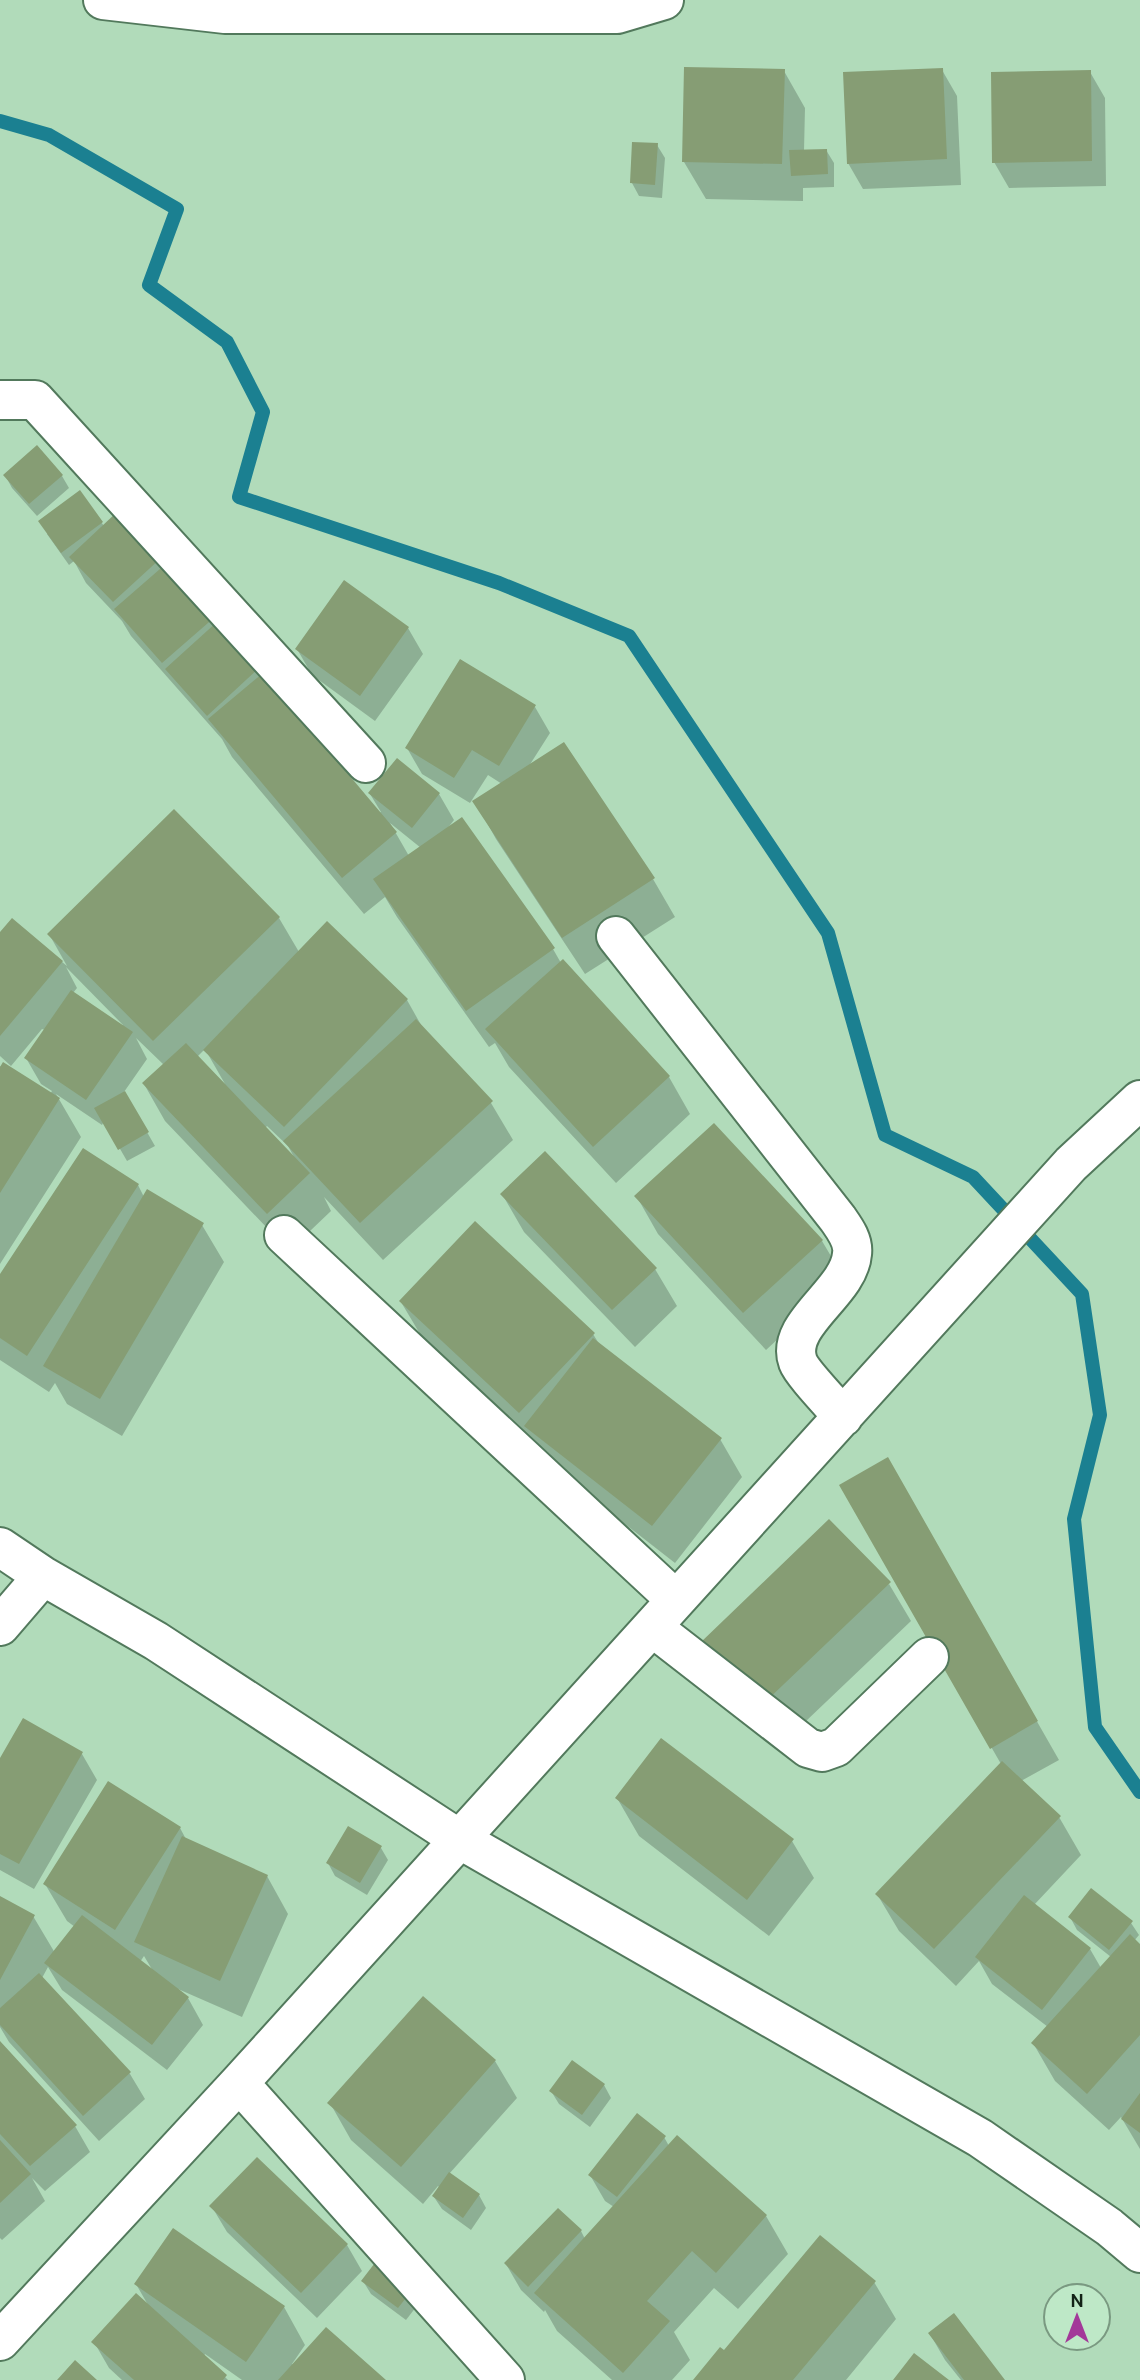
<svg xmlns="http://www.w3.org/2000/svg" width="1140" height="2380" viewBox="0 0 1140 2380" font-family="Overpass,sans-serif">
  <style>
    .shadow { fill: #0003; fill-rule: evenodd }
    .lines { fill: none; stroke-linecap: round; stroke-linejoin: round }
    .stream { stroke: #1b8091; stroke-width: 14 }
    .building { fill: #869d74 }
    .minor-casing { stroke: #52795c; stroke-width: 42 }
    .minor { stroke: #fff; stroke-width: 38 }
  </style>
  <rect width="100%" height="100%" fill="#b1dbba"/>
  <path class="shadow" d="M 942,70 L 957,96 L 961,185 L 863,189 L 848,163 Z
    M 784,71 L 805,108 L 804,151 L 826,150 L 834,163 L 834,187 L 803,188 L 803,201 L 706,199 L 684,162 Z
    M 1090,72 L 1105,98 L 1106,186 L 1009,188 L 994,162 Z
    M 657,145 L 665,158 L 662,198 L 639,196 L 632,183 Z
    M 5,475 L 62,476 L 69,488 L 37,516 L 12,488 Z
    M 80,493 L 104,526 L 168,564 L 379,813 L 381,812 L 370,794 L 439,794 L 454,820 L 447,829 L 553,949 L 561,963 L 669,1077 L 690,1114 L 616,1183 L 509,1067 L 495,1043 L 489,1047 L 397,917 L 385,897 L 364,914 L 232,757 L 222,739 L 131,636 L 122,621 L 86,583 L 74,561 L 69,565 L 47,534 ZM 390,823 L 421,848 L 409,856 Z
    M 408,628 L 423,654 L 375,721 L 312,675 L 297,649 Z
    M 535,707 L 550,733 L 529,766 L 653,879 L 675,917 L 585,974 L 496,839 L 475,801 L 502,784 L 488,775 L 470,803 L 422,774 L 407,748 Z
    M 279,918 L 299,952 L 407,1000 L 425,1032 L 491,1103 L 513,1140 L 383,1260 L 324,1197 L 331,1211 L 289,1251 L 165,1121 L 144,1084 L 164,1065 L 136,1038 L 147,1059 L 124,1092 L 155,1146 L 127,1161 L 104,1121 L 102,1125 L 56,1094 L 81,1137 L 0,1264 L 0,1066 L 50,1094 L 52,1091 L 41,1084 L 26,1058 L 45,1030 L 42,1029 L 11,1066 L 0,1056 L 0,935 L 12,921 L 67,966 L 49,934 ZM 66,967 L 123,1025 L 122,1026 L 73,993 L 77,988 ZM 205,1049 L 225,1084 L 197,1057 ZM 267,1126 L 288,1146 L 294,1157 L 265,1128 Z
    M 138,1185 L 144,1197 L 202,1225 L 224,1262 L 122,1436 L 67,1404 L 55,1383 L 49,1392 L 0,1360 L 0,1277 Z
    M 502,1194 L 655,1269 L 677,1306 L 635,1347 L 524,1232 Z
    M 637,1197 L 822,1241 L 844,1278 L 766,1350 L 658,1234 Z
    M 401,1302 L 593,1334 L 601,1347 L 720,1439 L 742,1477 L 675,1563 L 548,1464 L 423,1339 Z
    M 887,1459 L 1059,1760 L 1021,1781 L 1059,1817 L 1081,1855 L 1034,1905 L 1090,1949 L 1101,1968 L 1111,1957 L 1077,1930 L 1070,1917 L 1131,1923 L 1139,1935 L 1134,1941 L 1140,1946 L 1140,2149 L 1121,2117 L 1109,2130 L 1055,2081 L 1033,2043 L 1048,2027 L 992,1984 L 979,1961 L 956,1986 L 899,1931 L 877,1894 L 1001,1764 L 841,1485 Z
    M 889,1584 L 911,1621 L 784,1742 L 724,1680 Z
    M 82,1754 L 97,1780 L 34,1889 L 0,1870 L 0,1761 Z
    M 617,1798 L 792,1841 L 814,1878 L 769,1936 L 639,1836 Z
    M 180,1828 L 187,1841 L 267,1876 L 288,1914 L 242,2017 L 178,1989 L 188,1998 L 203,2025 L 167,2070 L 62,1990 L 48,1967 L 42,1978 L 130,2074 L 145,2099 L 99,2141 L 9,2042 L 0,2027 L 0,1898 L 33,1916 L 55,1953 L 75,1927 L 67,1921 L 45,1884 ZM 144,1956 L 153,1971 L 140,1962 Z
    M 381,1848 L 388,1860 L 367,1895 L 335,1876 L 328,1863 Z
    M 0,2043 L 75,2126 L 90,2152 L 45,2191 L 32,2178 L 45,2201 L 2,2240 L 0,2238 Z
    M 495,2061 L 517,2098 L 449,2174 L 479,2195 L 486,2208 L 471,2230 L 442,2209 L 434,2197 L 440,2188 L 438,2186 L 423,2204 L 351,2140 L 330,2103 Z
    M 604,2085 L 611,2098 L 590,2127 L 559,2104 L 551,2091 Z
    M 664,2137 L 669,2146 L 677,2137 L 766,2216 L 788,2254 L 738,2309 L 714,2288 L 674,2332 L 690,2360 L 672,2380 L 612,2380 L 557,2331 L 545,2310 L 544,2312 L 521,2290 L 506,2264 L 558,2210 L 581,2231 L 585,2239 L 614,2207 L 605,2201 L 590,2175 Z
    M 212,2207 L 347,2245 L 362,2271 L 317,2318 L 227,2232 Z
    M 363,2281 L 423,2298 L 406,2320 L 371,2294 Z
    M 874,2282 L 896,2319 L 846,2380 L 695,2380 L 724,2352 Z
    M 136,2284 L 284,2307 L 305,2345 L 292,2364 L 294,2365 L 383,2380 L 242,2380 L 205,2354 L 204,2356 L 228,2380 L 122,2380 L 109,2368 L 94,2342 L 148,2305 Z
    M 930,2334 L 1003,2380 L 961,2380 L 945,2360 Z"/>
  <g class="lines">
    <path class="stream" d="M 0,121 L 49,135 L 177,209 L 149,285 L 227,342 L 263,412 L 239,497 L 499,583 L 629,636 L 828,933 L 885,1135 L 973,1177 L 1082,1294 L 1100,1415 L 1074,1519 L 1095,1727 L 1140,1792"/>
  </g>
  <path class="building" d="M 684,67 L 785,69 L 782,164 L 682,162 Z
    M 943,68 L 947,159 L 847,164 L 843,72 Z
    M 1091,70 L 1092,161 L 992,163 L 991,72 Z
    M 632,142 L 658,143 L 655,185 L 630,183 Z
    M 827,149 L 828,174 L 791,176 L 789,150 Z
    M 37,445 L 63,475 L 29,504 L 3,475 Z
    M 80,490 L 103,522 L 61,553 L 38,521 Z
    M 117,512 L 161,558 L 113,602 L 69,557 Z
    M 168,562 L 216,616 L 162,663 L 114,609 Z
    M 344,580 L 409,627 L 360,696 L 295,649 Z
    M 218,621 L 260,667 L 207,716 L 165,669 Z
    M 460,659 L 536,705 L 499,766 L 472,750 L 454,778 L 405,748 Z
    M 263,673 L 397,832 L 342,878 L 208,719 Z
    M 564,742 L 655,878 L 562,938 L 472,801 Z
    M 397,758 L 440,793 L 412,828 L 368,793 Z
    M 174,809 L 280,917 L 153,1041 L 47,934 Z
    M 462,817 L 555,948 L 466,1011 L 373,879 Z
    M 12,918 L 63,961 L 0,1036 L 0,932 Z
    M 327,921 L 408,999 L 284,1127 L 203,1050 Z
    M 563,959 L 670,1076 L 593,1147 L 485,1029 Z
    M 71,990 L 133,1032 L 86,1100 L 24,1058 Z
    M 416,1019 L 493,1101 L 360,1223 L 283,1141 Z
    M 186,1043 L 310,1173 L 267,1214 L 142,1083 Z
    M 3,1062 L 60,1098 L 0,1193 L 0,1067 Z
    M 125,1091 L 149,1132 L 118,1150 L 94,1108 Z
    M 714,1123 L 823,1240 L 743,1313 L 634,1196 Z
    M 83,1148 L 139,1184 L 27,1356 L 0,1338 L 0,1274 Z
    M 545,1151 L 657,1268 L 612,1310 L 500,1194 Z
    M 147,1189 L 204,1223 L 100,1399 L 43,1366 Z
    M 475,1221 L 595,1333 L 519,1413 L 399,1301 Z
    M 593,1338 L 722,1438 L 652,1526 L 524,1426 Z
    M 888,1457 L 1038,1721 L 990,1749 L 839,1485 Z
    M 829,1519 L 891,1582 L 761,1706 L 700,1643 Z
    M 23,1718 L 83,1752 L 19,1864 L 0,1854 L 0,1758 Z
    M 661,1738 L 794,1839 L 747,1900 L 615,1798 Z
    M 1002,1761 L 1061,1816 L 934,1949 L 875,1894 Z
    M 108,1781 L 181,1827 L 115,1930 L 43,1884 Z
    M 348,1826 L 382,1846 L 360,1883 L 326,1863 Z
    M 182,1836 L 268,1875 L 220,1981 L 134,1942 Z
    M 1091,1888 L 1133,1921 L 1109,1950 L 1068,1917 Z
    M 1024,1895 L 1091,1948 L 1042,2010 L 975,1957 Z
    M 0,1896 L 35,1915 L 0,1980 Z
    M 82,1915 L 189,1997 L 152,2045 L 44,1963 Z
    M 1130,1934 L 1140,1944 L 1140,2035 L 1087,2094 L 1031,2043 Z
    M 39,1973 L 131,2072 L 83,2116 L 0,2025 L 0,2008 Z
    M 423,1996 L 496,2060 L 401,2167 L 327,2103 Z
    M 0,2041 L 77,2125 L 30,2166 L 0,2134 Z
    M 572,2060 L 605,2084 L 582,2115 L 549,2091 Z
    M 1140,2093 L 1140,2133 L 1121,2119 Z
    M 637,2113 L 666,2136 L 617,2197 L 588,2175 Z
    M 677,2135 L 767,2215 L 716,2273 L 692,2251 L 647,2301 L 670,2321 L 623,2373 L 534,2293 Z
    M 0,2140 L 31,2174 L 0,2203 Z
    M 257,2157 L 348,2244 L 301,2293 L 209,2206 Z
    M 449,2172 L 480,2194 L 463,2218 L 432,2196 Z
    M 558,2208 L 582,2230 L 528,2287 L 504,2263 Z
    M 173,2228 L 285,2306 L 246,2362 L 134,2284 Z
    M 820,2235 L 876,2281 L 793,2380 L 693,2380 L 720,2347 L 724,2350 Z
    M 381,2255 L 417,2284 L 398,2308 L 361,2281 Z
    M 136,2293 L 227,2375 L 223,2380 L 134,2380 L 91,2342 Z
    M 954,2313 L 1005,2380 L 964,2380 L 928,2333 Z
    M 326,2327 L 386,2380 L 278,2380 Z
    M 914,2353 L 949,2380 L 893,2380 Z
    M 75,2360 L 97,2380 L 57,2380 Z"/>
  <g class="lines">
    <defs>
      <path id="minor" d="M 103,0 L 225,14 L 617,14 L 664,0
        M 0,400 L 35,400 L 366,763
        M 616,936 L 838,1219 C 845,1229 854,1241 852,1254 C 849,1293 784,1324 798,1362 C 802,1373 834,1406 843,1417
        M 284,1235 L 676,1600
        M 0,1547 L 43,1576 L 156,1641 L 459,1839 L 980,2138 L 1109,2227 L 1140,2253
        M 0,1626 L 43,1576
        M 652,1627 L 808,1748 L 822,1752 L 836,1747 L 929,1657
        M 239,2083 L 505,2380
        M 0,2341 L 239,2083 L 1071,1164 L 1140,1100"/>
    </defs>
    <use href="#minor" class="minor-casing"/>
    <use href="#minor" class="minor"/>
  </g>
  <g transform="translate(1077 2317)"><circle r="33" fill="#bee8c7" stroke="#7a9981" stroke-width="2"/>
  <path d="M0-5L12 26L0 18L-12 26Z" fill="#a33899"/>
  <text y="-10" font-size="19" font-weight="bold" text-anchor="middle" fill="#132317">N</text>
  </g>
</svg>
